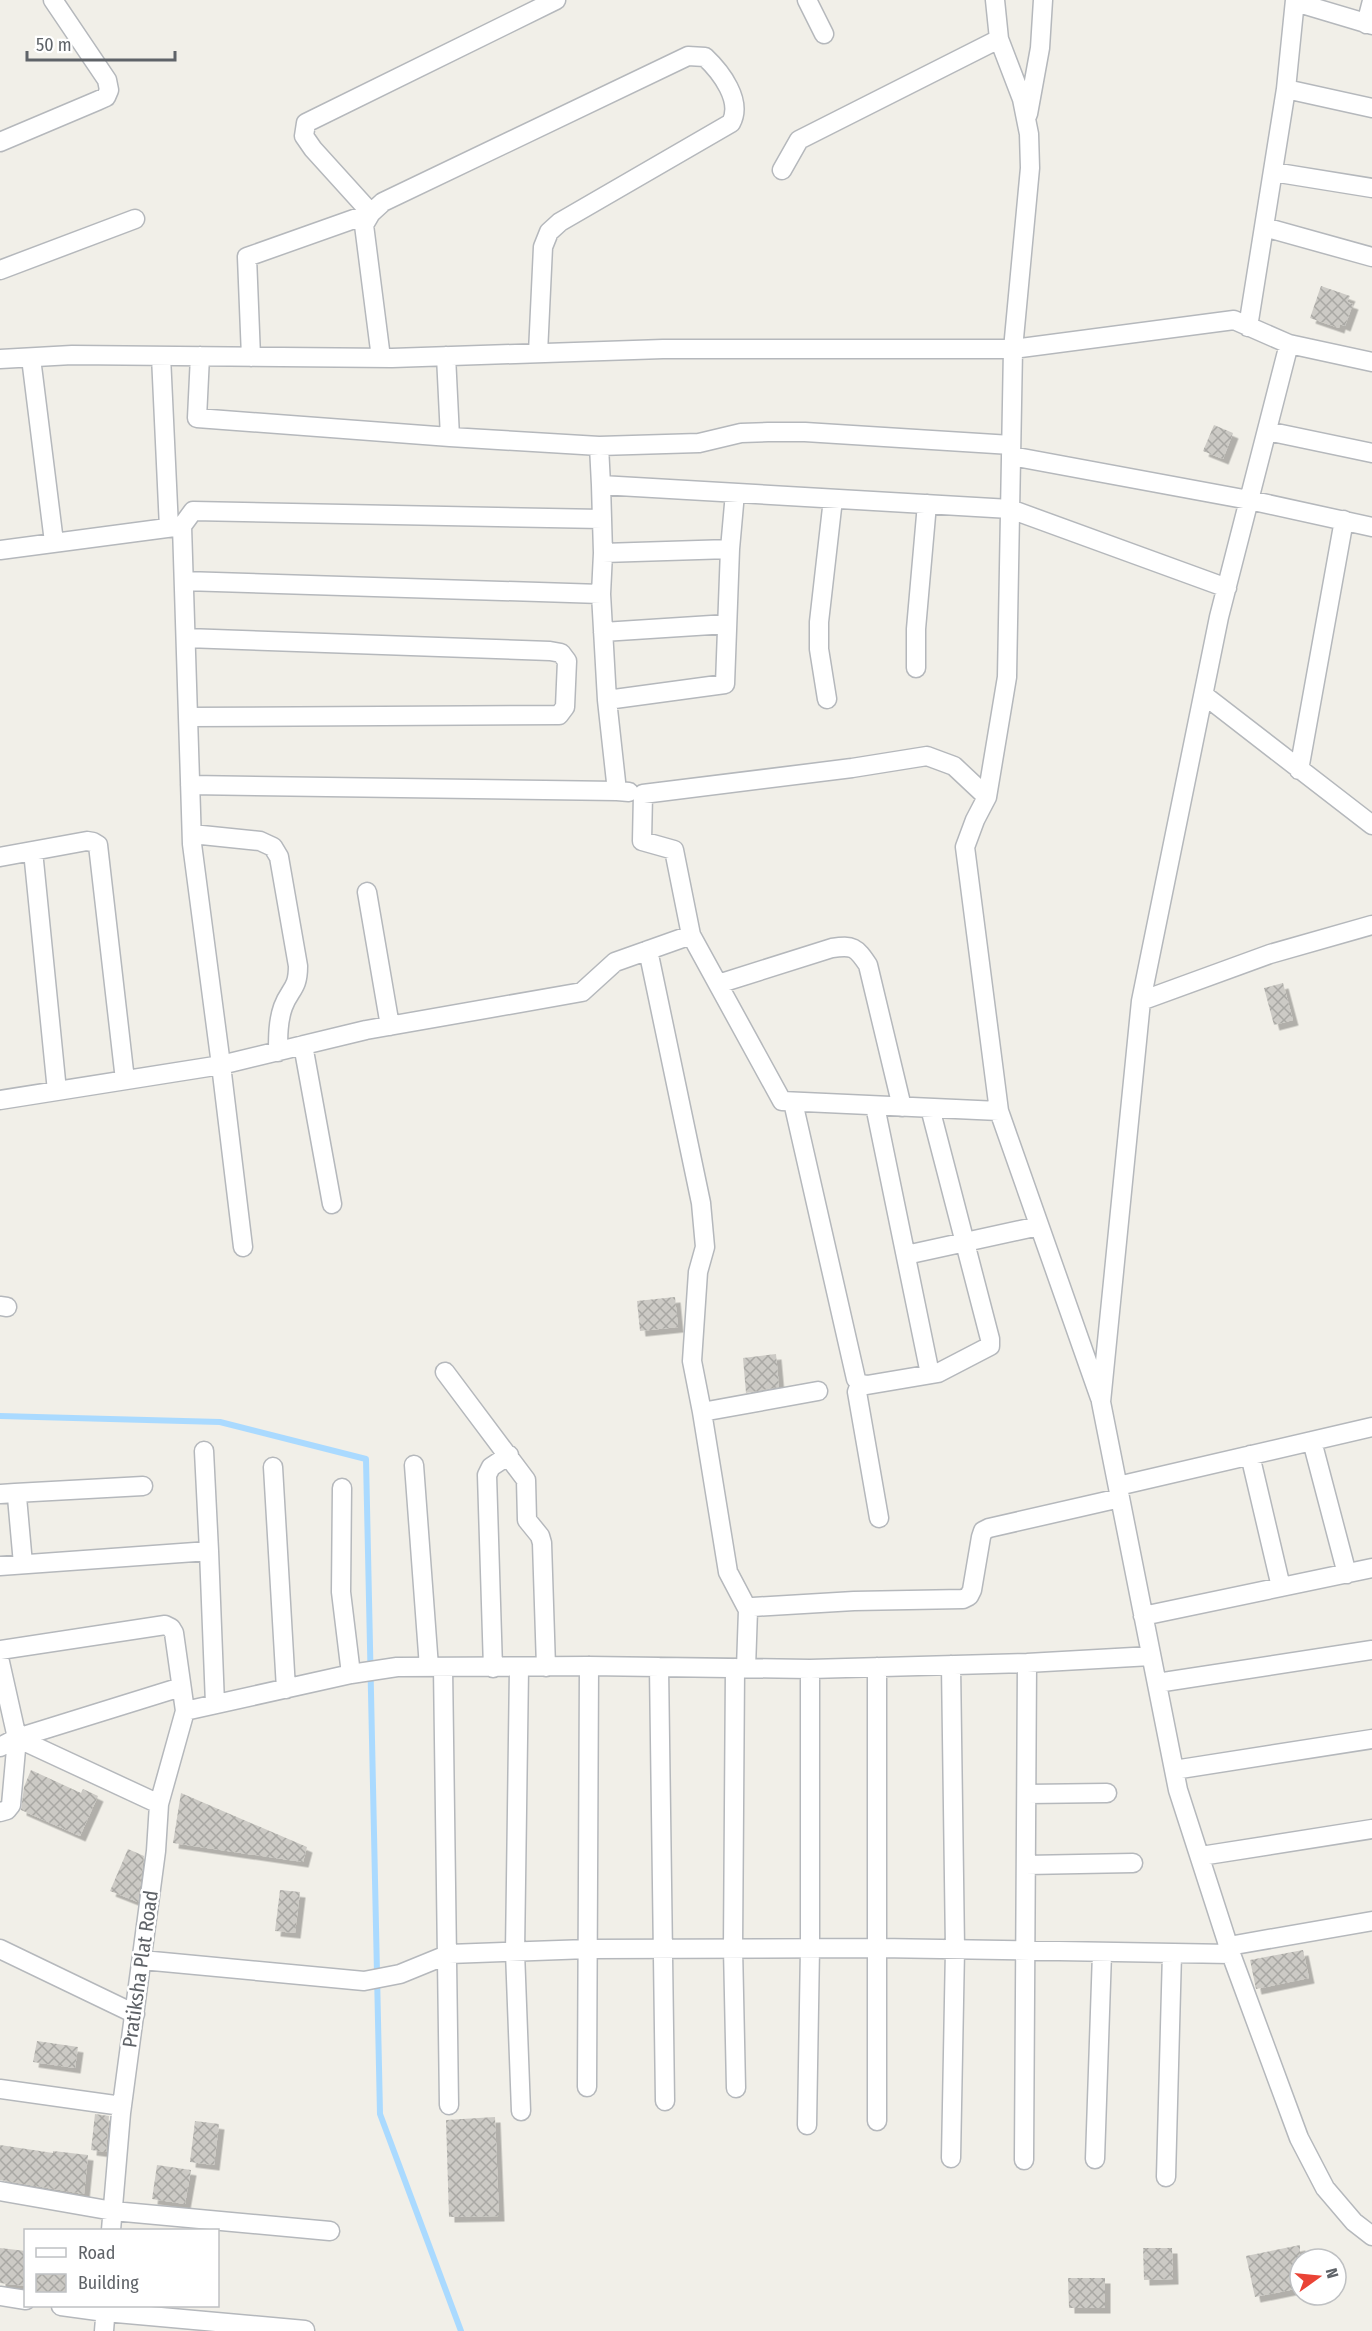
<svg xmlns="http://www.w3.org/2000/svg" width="1372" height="2331" viewBox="0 0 1372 2331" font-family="'Fira Sans Condensed',sans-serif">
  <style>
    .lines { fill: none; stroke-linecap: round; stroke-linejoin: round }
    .stream { stroke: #aadaff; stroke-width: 6 }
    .building { fill: url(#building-cross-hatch); filter: url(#shadow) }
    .street-casing { stroke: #b5b8bc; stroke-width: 21 }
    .street { stroke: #fff; stroke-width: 18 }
    .labels { text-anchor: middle; stroke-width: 5; stroke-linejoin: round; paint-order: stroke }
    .street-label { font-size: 20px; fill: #5f6368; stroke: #fff }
  </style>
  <defs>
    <pattern id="building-cross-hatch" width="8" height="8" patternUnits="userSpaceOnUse" patternTransform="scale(1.5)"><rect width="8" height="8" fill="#cccac5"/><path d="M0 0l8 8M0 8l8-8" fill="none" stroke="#a9a8a4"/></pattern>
    <filter id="shadow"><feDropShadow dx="5.5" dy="5.5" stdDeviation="0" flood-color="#0004"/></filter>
  </defs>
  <rect width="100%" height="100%" fill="#f1efe8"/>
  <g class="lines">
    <path class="stream" d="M 0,1416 L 220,1422 L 366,1459 L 380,2114 L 461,2331"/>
  </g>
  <path class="building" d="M 1321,286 L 1350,296 L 1347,302 L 1353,304 L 1345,326 L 1340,324 L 1339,328 L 1310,318 Z
    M 1214,425 L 1233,433 L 1223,459 L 1203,451 Z
    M 1283,983 L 1293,1020 L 1274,1025 L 1264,988 Z
    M 675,1297 L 678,1327 L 640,1331 L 637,1301 Z
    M 776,1354 L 779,1387 L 746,1393 L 743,1358 Z
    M 31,1770 L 81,1793 L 83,1789 L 98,1796 L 80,1836 L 21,1810 L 24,1787 Z
    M 181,1793 L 307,1847 L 303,1862 L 173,1843 Z
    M 128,1849 L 144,1856 L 138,1902 L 110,1891 Z
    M 280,1890 L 300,1892 L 295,1933 L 275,1931 Z
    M 1303,1950 L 1309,1978 L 1256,1989 L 1250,1960 Z
    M 37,2041 L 78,2047 L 75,2068 L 33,2062 Z
    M 95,2114 L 109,2116 L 106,2152 L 91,2150 Z
    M 495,2117 L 499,2216 L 449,2217 L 446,2120 Z
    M 195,2121 L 219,2124 L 214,2165 L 190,2162 Z
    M 0,2145 L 53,2153 L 53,2151 L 88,2155 L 84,2194 L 0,2180 Z
    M 157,2165 L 191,2170 L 185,2204 L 152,2199 Z
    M 1300,2245 L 1300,2288 L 1255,2297 L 1246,2256 Z
    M 0,2248 L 26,2251 L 26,2286 L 0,2283 Z
    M 1143,2248 L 1172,2248 L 1173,2279 L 1144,2280 Z
    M 1068,2278 L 1105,2278 L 1105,2308 L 1069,2308 Z"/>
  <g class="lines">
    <defs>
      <path id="street" d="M 807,0 L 824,34
        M 995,0 L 999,39 L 1022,99 L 1029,134 L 1030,168 L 1013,349 L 1007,677 L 987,797 L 975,820 L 965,847 L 999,1111
        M 1295,2 L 1372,25
        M 1366,24 L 1372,1
        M 1286,89 L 1372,108
        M 1028,114 L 1040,48 L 1043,0
        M 0,142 L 97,101 L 106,97 L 109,90 L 107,80 L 53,0
        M 782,170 L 799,140 L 999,39
        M 1273,172 L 1372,188
        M 1264,227 L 1372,257
        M 0,270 L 135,219
        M 1248,327 L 1286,89 L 1295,0
        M 1289,344 L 1219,617 L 1141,1001 L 1101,1402 L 1178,1790 L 1231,1954 L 1299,2138 L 1325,2188 L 1354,2222 L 1372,2236
        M 161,356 L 169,528
        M 200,356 L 197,418 L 450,437
        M 446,356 L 450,437 L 599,446 L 601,485 L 1010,509 L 1227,588
        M 251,357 L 247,257 L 371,213 L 313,149 L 304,136 L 306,123 L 556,0
        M 31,358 L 54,542
        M 381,358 L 364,225 L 371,213 L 383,202 L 688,56 L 705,57 C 721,72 743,101 731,123 L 560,222 L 549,232 L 543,247 L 538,353
        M 0,359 L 72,355 L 392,358 L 663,349 L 1013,349 L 1234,320 L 1289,344 L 1372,362
        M 1267,431 L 1372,453
        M 599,446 L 699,443 L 741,433 L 768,432 L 805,432 L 1011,445
        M 1011,456 L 1249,500 L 1372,527
        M 601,485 L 603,553 L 730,549 L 735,493
        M 182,526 L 193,511 L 602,519
        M 0,550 L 182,526 L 192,844 L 221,1065 L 0,1100
        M 603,553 L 601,594 L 607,700
        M 184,581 L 601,594
        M 603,632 L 727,624
        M 186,638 L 550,651 L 561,653 L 567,661 L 565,707 L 559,715 L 188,717
        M 916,668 L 916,629 L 927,504
        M 1204,695 L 1372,825
        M 827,699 L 819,649 L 819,622 L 833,499
        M 1299,770 L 1344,520
        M 190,785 L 617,791
        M 629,792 L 617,791 L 607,700 L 725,684 L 730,549
        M 192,834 L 260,841 L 273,847 L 279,857 L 298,966 C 298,990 290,988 283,1007 C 278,1021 278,1037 278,1052
        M 33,851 L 57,1091
        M 0,857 L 87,841 L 93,842 L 98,845 L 125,1080
        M 367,892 L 390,1026
        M 691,935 L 674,850 L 642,841 L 643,794 L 852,768 L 927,756 L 954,766 L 987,797
        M 648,950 L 701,1203 L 705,1247 L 698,1272 L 692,1361 L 702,1412 L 728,1572 L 748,1610
        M 718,984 L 832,948 C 853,945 856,947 868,965 L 902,1107
        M 1141,1001 L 1270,954 L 1372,925
        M 303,1045 L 332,1204
        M 793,1102 L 856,1379 L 860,1384 L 867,1385 L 938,1373 L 990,1346 L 990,1339 L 930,1108
        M 875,1106 L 930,1374
        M 243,1247 L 221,1065 L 366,1030 L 582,992 L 615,962 L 691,935 L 782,1101 L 999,1111 L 1100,1398
        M 906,1255 L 1039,1226
        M 0,1306 L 7,1307
        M 445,1372 L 526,1480 L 527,1520 L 540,1536 L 542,1543 L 546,1667
        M 860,1384 L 857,1392 L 879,1518
        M 702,1412 L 818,1391
        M 1312,1441 L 1347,1574
        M 204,1451 L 209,1551
        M 1250,1455 L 1281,1587
        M 414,1465 L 429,1667
        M 273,1467 L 286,1689
        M 1118,1486 L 1372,1427
        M 342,1488 L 341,1592 L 351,1674
        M 15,1493 L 143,1486
        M 0,1494 L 15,1493 L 17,1497 L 23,1564
        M 0,1566 L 209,1551 L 215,1704
        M 1143,1616 L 1372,1568
        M 0,1650 L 165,1625 L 171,1628 L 174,1633 L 185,1711 L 159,1804 L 156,1851 L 121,2113 L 111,2230
        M 0,1662 L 17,1738 L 11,1805 L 7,1810 L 0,1812
        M 443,1667 L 449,2105
        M 659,1667 L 665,2101
        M 877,1667 L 877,2121
        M 493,1668 L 487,1475 L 491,1467 L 509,1455
        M 519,1668 L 515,1952 L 521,2111
        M 735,1668 L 733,1948 L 736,2088
        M 746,1668 L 748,1610 L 753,1607 L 854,1601 L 963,1599 L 969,1596 L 972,1590 L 981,1537 L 983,1531 L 989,1528 L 1120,1498
        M 1157,1683 L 1372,1650
        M 185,1711 L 351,1674 L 397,1667 L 589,1666 L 810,1669 L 1027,1663 L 1151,1656
        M 17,1738 L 181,1687
        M 0,1747 L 17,1738 L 159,1804
        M 1174,1770 L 1372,1739
        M 1027,1794 L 1107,1793
        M 1201,1856 L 1372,1829
        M 1026,1865 L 1133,1863
        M 1229,1946 L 1372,1921
        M 0,1949 L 135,2014
        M 142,1960 L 364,1981 L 400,1974 L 449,1954 L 588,1949 L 879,1948 L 1231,1954
        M 587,2087 L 589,1666
        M 0,2089 L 122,2106
        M 807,2125 L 810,1948 L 810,1669
        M 951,2158 L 955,1949 L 951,1665
        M 1095,2159 L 1102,1953
        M 1024,2160 L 1027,1663
        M 1166,2177 L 1172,1953
        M 0,2191 L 113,2211 L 330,2231
        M 0,2296 L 26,2300
        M 61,2306 L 105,2312 L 305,2330
        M 104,2331 L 106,2306"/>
    </defs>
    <use href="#street" class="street-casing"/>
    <use href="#street" class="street"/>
  </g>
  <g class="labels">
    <g class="street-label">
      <text transform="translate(140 1969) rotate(-82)" y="7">Pratiksha Plat Road</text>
    </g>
  </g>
  <rect x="24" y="2229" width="195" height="78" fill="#ffffff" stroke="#bfc1c3" stroke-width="1.5"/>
  <rect x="36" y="2248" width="30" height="9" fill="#ffffff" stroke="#bfc1c3" stroke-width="1.5"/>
  <text x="78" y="2259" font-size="18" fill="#5f6368">Road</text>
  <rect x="36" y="2274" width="30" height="18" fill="url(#building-cross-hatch)" stroke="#bfc1c3" stroke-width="1.5"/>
  <text x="78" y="2289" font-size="18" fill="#5f6368">Building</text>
  <g transform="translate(1318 2277) rotate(75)"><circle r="28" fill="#ffffff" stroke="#bfc1c3" stroke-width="1.5"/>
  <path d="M0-4.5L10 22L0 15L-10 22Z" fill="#ea4335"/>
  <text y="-9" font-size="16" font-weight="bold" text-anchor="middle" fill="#5f6368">N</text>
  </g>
  <path d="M27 51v9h148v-9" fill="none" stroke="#5f6368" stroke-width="3"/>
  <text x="36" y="51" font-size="18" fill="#5f6368" stroke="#ffffff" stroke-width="4.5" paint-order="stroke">50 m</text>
</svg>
